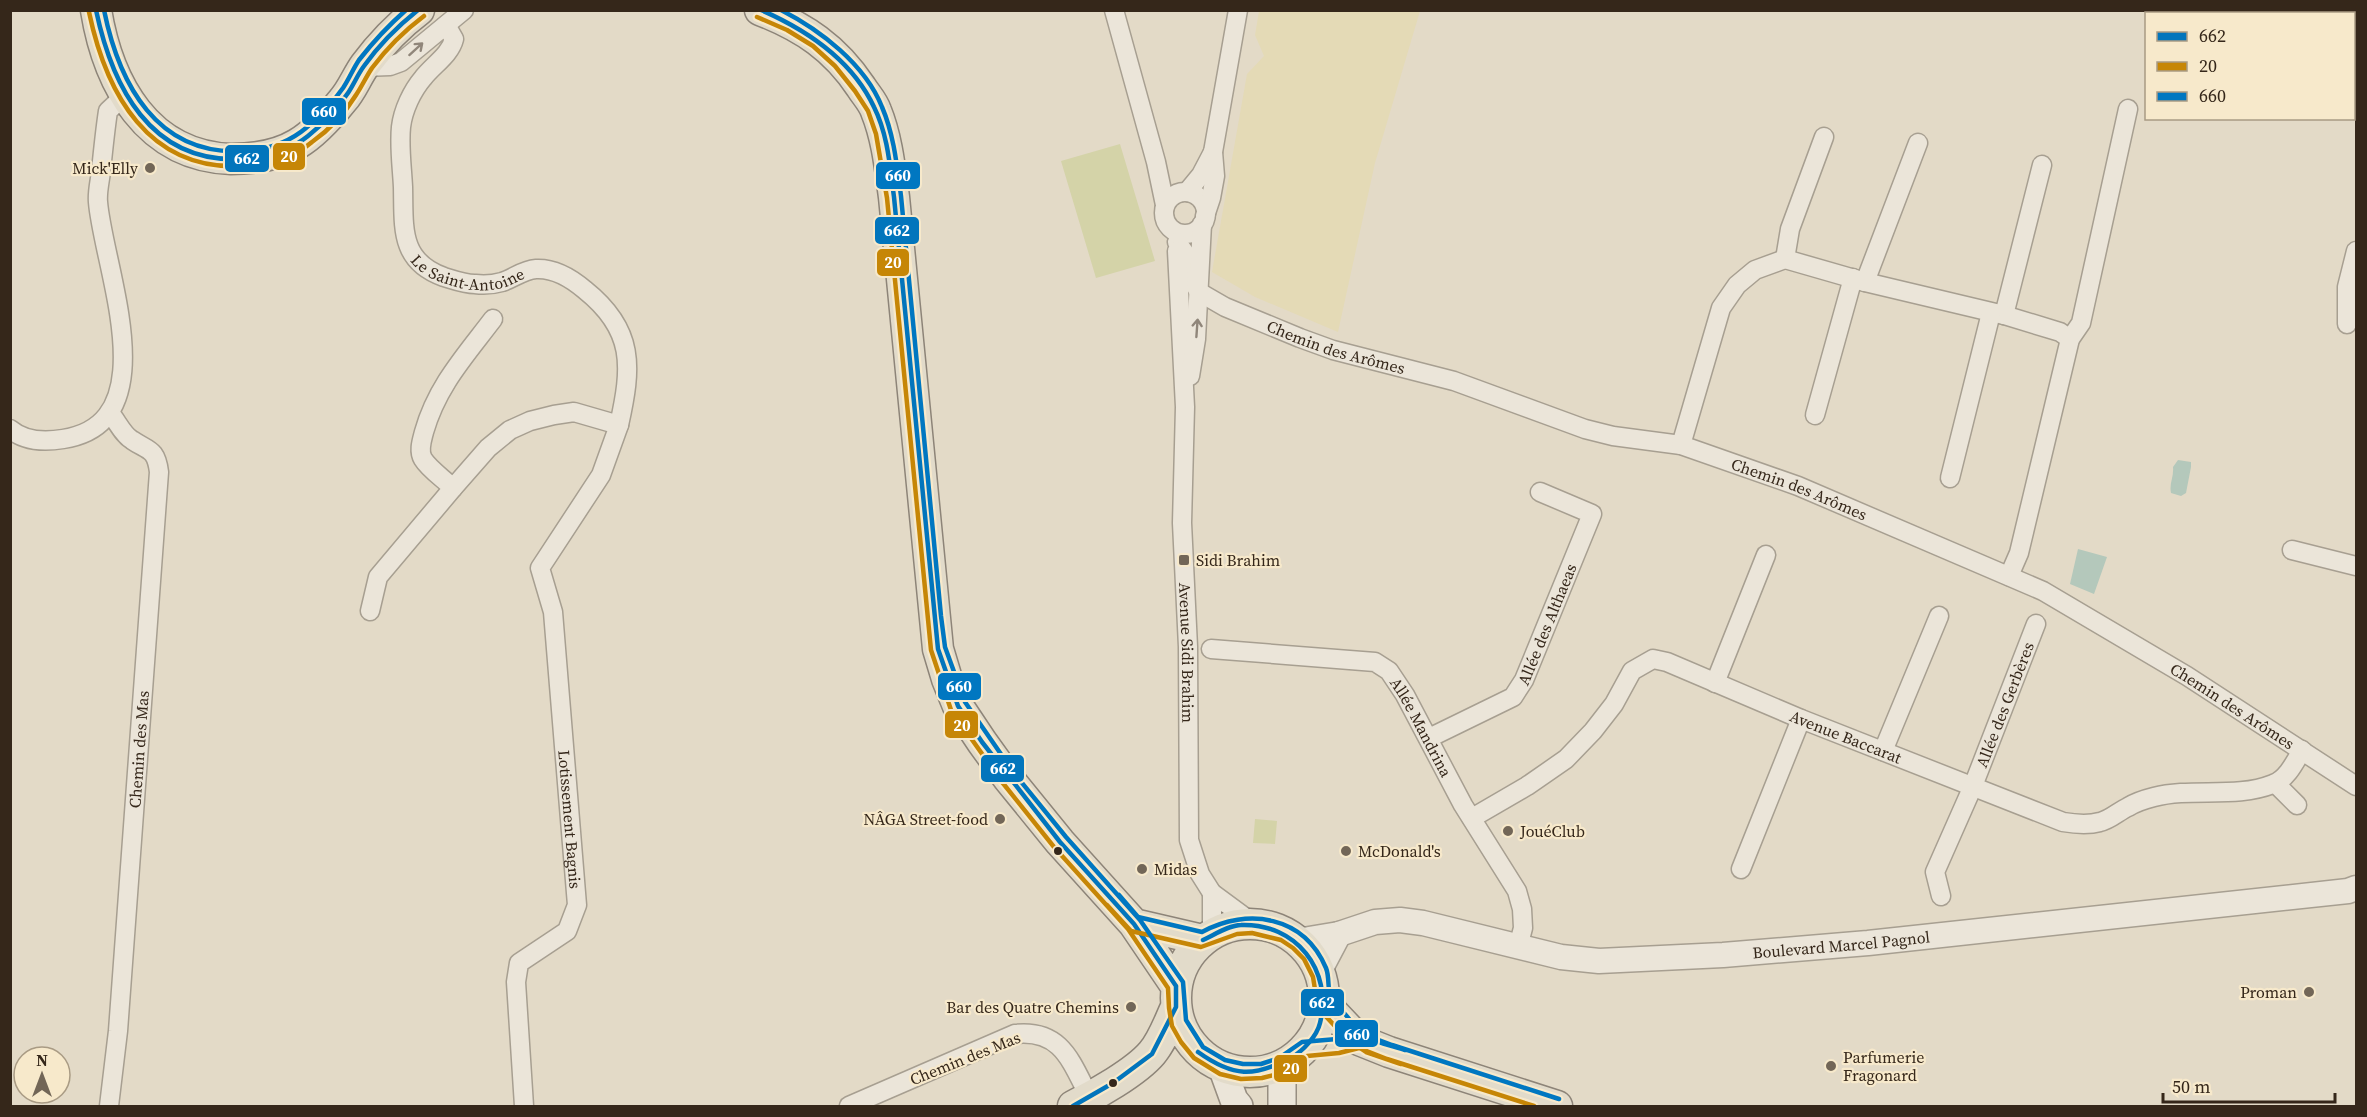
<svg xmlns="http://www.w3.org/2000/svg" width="2367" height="1117" viewBox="0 0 2367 1117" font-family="'Source Serif 4',serif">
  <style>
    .farmland { fill: #e4dab6 }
    .green { fill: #d4d3a8 }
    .water { fill: #b4c8bb }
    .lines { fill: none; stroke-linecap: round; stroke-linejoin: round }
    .minor-casing { stroke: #a79f91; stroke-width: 21 }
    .tertiary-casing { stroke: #a79f91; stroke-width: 27 }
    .secondary-casing { stroke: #978e81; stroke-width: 30 }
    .primary-casing { stroke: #8d8478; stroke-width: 33 }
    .minor { stroke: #ebe5d9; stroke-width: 18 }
    .tertiary { stroke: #ebe5d9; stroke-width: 24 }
    .secondary { stroke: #ebe5d9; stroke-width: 27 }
    .primary { stroke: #e2dbca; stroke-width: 30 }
    .bus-1-casing { stroke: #f7e9cb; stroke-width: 9 }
    .bus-2-casing { stroke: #f7e9cb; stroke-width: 9 }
    .bus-3-casing { stroke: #f7e9cb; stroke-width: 9 }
    .bus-1 { stroke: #0275bc; stroke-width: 4.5 }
    .bus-2 { stroke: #c68606; stroke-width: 4.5 }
    .bus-3 { stroke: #0077c1; stroke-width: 4.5 }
    .oneway { stroke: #90867a }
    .poi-dot { fill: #726657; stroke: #f7e9cb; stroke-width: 2 }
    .bus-dot { fill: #35271a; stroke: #f7e9cb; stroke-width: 2 }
    .labels { text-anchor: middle; stroke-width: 4.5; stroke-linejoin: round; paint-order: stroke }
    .poi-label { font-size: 16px; fill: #35271a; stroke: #f7e9cb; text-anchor: start }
    .street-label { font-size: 16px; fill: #35271a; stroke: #f7e9cb }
    .line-badge { stroke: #f7e9cb; stroke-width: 2 }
    .badge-label { font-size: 16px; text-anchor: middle; font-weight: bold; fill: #fff }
  </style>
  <rect width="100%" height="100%" fill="#e3dac7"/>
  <path class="farmland" d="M 1259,11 L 1420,11 L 1375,163 L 1338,332 L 1255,297 L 1212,272 L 1247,74 L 1264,56 L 1255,35 Z"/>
  <path class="green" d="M 1120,144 L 1155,261 L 1096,278 L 1061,161 Z
    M 1255,819 L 1277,821 L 1275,844 L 1253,843 Z"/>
  <path class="water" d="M 2178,460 L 2191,462 L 2191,467 L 2186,493 L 2181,496 L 2171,493 C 2169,483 2174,477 2173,467 Z
    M 2078,549 L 2107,557 L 2094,594 L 2070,584 Z"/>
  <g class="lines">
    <defs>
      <g id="minor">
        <path d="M 1114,10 L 1156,162 L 1165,205"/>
        <path id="s1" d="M 446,25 L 454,39 C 450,55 433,65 423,78 C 412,91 403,110 401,127 C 399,146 402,167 403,187 C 404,227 399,261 444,277 C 454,280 464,284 475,284 C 483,285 495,284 502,282 C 514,278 523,270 536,269 C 555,268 571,278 585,290 C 635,330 632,367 619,425"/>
        <path d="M 364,67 L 390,66 L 401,62 L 464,10"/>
        <path d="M 1187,192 L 1201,175 L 1213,152"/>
        <circle cx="1185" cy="213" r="21"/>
        <path d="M 1205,216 L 1211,198 L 1215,176 L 1213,152 L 1238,10"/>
        <path id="s2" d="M 1177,242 L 1187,256 L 1192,281 L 1199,292 L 1225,307 L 1300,338 L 1333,350 L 1454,381 L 1585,429 L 1613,436 L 1681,445 L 1798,486 L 2043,591 L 2187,676 L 2356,786"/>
        <path id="s3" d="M 1177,251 L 1185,407 L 1182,523 L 1188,647 L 1189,840 L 1200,874 L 1212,893 L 1254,924"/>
        <path d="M 1785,259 L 1790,229 L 1824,137"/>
        <path d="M 1865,282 L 1918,143"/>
        <path d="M 2004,315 L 2042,165"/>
        <path d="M 2347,324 L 2347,287 L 2356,251"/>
        <path d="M 1190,376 L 1196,339 L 1202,224"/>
        <path d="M 1815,415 L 1853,278"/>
        <path d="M 10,429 C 25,442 45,442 63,439 C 169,423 103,267 98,202 C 97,192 100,181 101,171 C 103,151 105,131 108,111 L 124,96"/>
        <path d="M 1681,445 L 1721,308 L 1737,285 L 1755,270 L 1785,259 L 1865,282 L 2004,315 L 2060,332 L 2070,339"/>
        <path d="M 1950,478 L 1991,313"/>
        <path d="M 453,488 C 444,479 429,469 423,459 C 418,451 422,440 424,432 C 437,386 465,356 493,319"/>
        <path d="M 2292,550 L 2356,566"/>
        <path d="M 2009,576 L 2019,553 L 2070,339 L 2081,323 L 2128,109"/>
        <path id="s4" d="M 370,611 L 378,577 L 453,488 L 488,448 L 510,430 L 530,421 L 554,415 L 574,412 L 619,425 L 601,475 L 540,568 L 553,612 L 577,905 L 567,931 L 519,963 L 516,982 L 524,1106"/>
        <path id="s5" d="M 1211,649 L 1375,662 L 1389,671 L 1405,695 L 1463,805 L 1517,891 L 1522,909 L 1523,928 L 1518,947"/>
        <path d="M 1715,683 L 1766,555"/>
        <path id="s6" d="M 1429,738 L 1513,697 L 1524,680 L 1592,514 L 1540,492"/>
        <path d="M 1883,751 L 1939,616"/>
        <path d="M 2276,784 L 2297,805"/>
        <path id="s7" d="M 1472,818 L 1527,786 L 1566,759 L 1593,731 L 1614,704 L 1632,671 L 1653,659 L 1667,662 L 1801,719 L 2063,822 C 2075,824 2089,825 2100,822 C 2110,820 2119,811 2128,807 C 2136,802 2146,799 2154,797 C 2193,787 2235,799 2273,784 C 2287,779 2295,762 2302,750"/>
        <path d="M 1741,869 L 1801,719"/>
        <path d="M 1212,893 L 1212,934"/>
        <path id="s8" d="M 1941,896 L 1935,872 L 1973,786 L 2036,624"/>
        <path id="s9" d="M 109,1106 L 118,1031 L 159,472 C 156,448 148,451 132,440 C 123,435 117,421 110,413"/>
        <path d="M 849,1106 L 1015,1034 C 1062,1029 1071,1062 1090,1098"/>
      </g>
      <g id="tertiary">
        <path id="s10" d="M 1297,941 L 1339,934 L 1375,922 L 1400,920 L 1423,923 L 1561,957 L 1599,961 L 1723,955 L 1868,943 L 2348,891 L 2356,888"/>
        <path d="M 1319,972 L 1339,934"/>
      </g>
      <path id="secondary" d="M 1282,1065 L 1282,1106
        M 1222,1067 L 1234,1100 L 1239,1106"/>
      <path id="primary" d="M 96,10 C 108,84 147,156 231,159 C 253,159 277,156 297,144 C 314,134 331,115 343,100 C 352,90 357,76 365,65 C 380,45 399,25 419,10
        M 760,10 C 804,27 835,48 861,87 C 866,95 873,102 876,111 C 887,138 890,168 894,197 L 938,649 L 947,679 L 958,706 L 982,742 L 1008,778 L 1060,842 L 1134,924 L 1176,986
        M1176 998a74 74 0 1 1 148 0a74 74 0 1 1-148 0Z
        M 1134,924 L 1203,940
        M 1324,1003 L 1359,1040 L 1389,1052 L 1557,1106
        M 1073,1106 C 1095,1095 1136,1072 1152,1053 C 1163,1040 1169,1022 1176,1007"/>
    </defs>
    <use href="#minor" class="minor-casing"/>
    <use href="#tertiary" class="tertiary-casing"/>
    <use href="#secondary" class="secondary-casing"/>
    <use href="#primary" class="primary-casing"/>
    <use href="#minor" class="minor"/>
    <use href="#tertiary" class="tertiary"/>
    <use href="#secondary" class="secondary"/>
    <use href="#primary" class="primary"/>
    <defs>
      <path id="bus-1" d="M 96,10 C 112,86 150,163 240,159 C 264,158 288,152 308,136 C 323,124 337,109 348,93 C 354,84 358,74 364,66 C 379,45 398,26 418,10
        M 761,10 C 807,30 852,60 874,107 C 888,135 890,167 894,197 L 938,649 L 958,706 L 982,742 L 1060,842 L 1134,924 L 1176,986
        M 1198,1052 C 1233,1077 1254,1078 1292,1057 C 1303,1051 1317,1036 1320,1023 C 1333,970 1296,923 1241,925 C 1229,925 1214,935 1203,940
        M 1073,1106 L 1113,1083 L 1152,1054 L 1176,1007 L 1176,986"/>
      <path id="bus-2" d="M 89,12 C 106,93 148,172 244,166 C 269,165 293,158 312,142 C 329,130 345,113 356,95 C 362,86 366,77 372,68 C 387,48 404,31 424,16
        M 757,17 L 787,30 L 813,46 L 835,66 L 855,91 L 868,111 L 876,134 L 887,198 L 931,650 L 951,710 L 1002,782 L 1054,847 L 1128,929 L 1168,988 L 1169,1008 L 1172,1026 L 1181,1042 L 1194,1058 L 1220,1074 L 1241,1079 L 1262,1078 L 1286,1072 L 1307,1056 L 1339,1053 L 1359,1048 L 1387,1059 L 1534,1106
        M 1107,905 L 1131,931 L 1201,947 L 1237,934 L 1252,933 L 1281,940 L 1293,948 L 1304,959 L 1313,977 L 1318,1008 L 1348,1040 L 1366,1052 L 1401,1064"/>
      <path id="bus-3" d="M 104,10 C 119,84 157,156 243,151 C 266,150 288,143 306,128 C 320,117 333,102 343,88 C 349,79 353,69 359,60 C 373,42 389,25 406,10
        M 781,10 C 820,30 865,64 882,107 C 894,135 897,166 901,196 L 941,616 L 945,647 L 965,702 L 1014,773 L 1066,837 L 1140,920 L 1183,982 L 1186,1020 L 1203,1047 L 1225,1060 L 1243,1064 L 1261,1064 L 1279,1058 L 1302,1042 L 1337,1039 L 1360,1033 L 1392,1045 L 1559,1099
        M 1119,895 L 1138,917 L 1202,932 C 1248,907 1304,916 1326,968 C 1330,978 1327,990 1331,1000 C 1333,1005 1340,1008 1344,1013 C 1349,1018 1353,1025 1359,1030 C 1371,1042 1390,1045 1405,1050"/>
    </defs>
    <use href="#bus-1" class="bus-1-casing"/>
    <use href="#bus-2" class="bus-2-casing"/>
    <use href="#bus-3" class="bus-3-casing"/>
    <use href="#bus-1" class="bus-1"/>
    <use href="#bus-2" class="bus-2"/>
    <use href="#bus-3" class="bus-3"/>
  </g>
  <defs><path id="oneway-shaft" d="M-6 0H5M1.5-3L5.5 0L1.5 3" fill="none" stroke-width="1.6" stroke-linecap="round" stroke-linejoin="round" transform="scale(1.5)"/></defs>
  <g class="oneway">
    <use href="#oneway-shaft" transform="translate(416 49) rotate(-42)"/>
    <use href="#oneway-shaft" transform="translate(1197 328) rotate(-86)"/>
  </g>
  <g class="poi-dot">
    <circle cx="150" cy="168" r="6"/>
    <rect x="1178" y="554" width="12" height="12" rx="3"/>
    <circle cx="1000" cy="819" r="6"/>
    <circle cx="1508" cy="831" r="6"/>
    <circle cx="1346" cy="851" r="6"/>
    <circle cx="1142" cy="869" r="6"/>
    <circle cx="2309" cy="992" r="6"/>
    <circle cx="1131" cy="1007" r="6"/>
    <circle cx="1831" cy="1066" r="6"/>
  </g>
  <g class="bus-dot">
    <circle cx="1058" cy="851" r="5"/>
    <circle cx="1113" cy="1083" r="5"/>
  </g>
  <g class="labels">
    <g class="poi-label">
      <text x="138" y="174" text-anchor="end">Mick'Elly</text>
      <text x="1196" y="566">Sidi Brahim</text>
      <text x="988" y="825" text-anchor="end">NÂGA Street-food</text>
      <text x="1520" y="837">JouéClub</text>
      <text x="1358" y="857">McDonald's</text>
      <text x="1154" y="875">Midas</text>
      <text x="2297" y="998" text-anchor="end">Proman</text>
      <text x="1119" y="1013" text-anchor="end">Bar des Quatre Chemins</text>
      <text x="1843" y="1063">Parfumerie<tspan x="1843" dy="18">Fragonard</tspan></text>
    </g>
    <g class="street-label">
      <text dy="6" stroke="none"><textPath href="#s1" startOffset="312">Le Saint-Antoine</textPath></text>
      <text dy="6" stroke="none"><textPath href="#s2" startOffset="204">Chemin des Arômes</textPath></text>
      <text dy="6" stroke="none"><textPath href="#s2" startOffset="690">Chemin des Arômes</textPath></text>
      <text dy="6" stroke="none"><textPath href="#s6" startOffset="174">Allée des Althaeas</textPath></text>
      <text dy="6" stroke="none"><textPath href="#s3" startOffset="402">Avenue Sidi Brahim</textPath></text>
      <text dy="6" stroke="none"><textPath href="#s8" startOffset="206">Allée des Gerbères</textPath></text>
      <text dy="6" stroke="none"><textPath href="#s2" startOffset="1176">Chemin des Arômes</textPath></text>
      <text dy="6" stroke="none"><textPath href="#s5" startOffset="246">Allée Mandrina</textPath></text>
      <text dy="6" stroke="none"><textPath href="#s7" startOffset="454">Avenue Baccarat</textPath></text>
      <text dy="6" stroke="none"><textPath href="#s9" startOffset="358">Chemin des Mas</textPath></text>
      <text dy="6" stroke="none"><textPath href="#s4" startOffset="765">Lotissement Bagnis</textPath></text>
      <text dy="6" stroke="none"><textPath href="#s10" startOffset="552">Boulevard Marcel Pagnol</textPath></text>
      <text transform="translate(965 1058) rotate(-22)" y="6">Chemin des Mas</text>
    </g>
  </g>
  <g class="line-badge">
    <rect x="301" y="97" width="46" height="29" rx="6" fill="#0077c1"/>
    <rect x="272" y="142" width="34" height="29" rx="6" fill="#c68606"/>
    <rect x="224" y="144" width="46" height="29" rx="6" fill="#0275bc"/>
    <rect x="875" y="161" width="46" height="29" rx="6" fill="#0077c1"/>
    <rect x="874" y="216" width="46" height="29" rx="6" fill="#0275bc"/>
    <rect x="876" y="248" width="34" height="29" rx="6" fill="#c68606"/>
    <rect x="937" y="672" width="45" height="29" rx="6" fill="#0077c1"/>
    <rect x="944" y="710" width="35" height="29" rx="6" fill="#c68606"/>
    <rect x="980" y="754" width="45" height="29" rx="6" fill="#0275bc"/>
    <rect x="1300" y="988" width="45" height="29" rx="6" fill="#0275bc"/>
    <rect x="1334" y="1019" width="45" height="29" rx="6" fill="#0077c1"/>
    <rect x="1273" y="1054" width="35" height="29" rx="6" fill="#c68606"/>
  </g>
  <g class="badge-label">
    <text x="324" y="117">660</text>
    <text x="289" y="162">20</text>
    <text x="247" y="164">662</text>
    <text x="898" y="181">660</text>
    <text x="897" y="236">662</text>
    <text x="893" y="268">20</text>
    <text x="959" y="692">660</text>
    <text x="962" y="731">20</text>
    <text x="1003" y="774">662</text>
    <text x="1322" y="1008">662</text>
    <text x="1357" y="1040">660</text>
    <text x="1291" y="1074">20</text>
  </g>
  <rect width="2367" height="1117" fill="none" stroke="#35271a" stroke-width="24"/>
  <rect x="2145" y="12" width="210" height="108" fill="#f7e9cb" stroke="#a99b84" stroke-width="1.5"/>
  <rect x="2157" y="32" width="30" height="9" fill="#0275bc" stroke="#a99b84" stroke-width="1.5"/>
  <text x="2199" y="42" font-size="18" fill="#35271a">662</text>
  <rect x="2157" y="62" width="30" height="9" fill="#c68606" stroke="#a99b84" stroke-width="1.5"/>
  <text x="2199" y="72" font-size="18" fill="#35271a">20</text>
  <rect x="2157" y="92" width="30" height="9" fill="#0077c1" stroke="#a99b84" stroke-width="1.5"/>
  <text x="2199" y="102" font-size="18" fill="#35271a">660</text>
  <g transform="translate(42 1075)"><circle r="28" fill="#f7e9cb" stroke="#a99b84" stroke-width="1.5"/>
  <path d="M0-4.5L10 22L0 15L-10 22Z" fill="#726657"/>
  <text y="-9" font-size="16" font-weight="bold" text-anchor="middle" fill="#35271a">N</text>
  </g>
  <path d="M2163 1093v9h172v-9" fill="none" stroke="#35271a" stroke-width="3"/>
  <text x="2172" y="1093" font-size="18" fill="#35271a" stroke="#f7e9cb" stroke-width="4.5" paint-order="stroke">50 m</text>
</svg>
